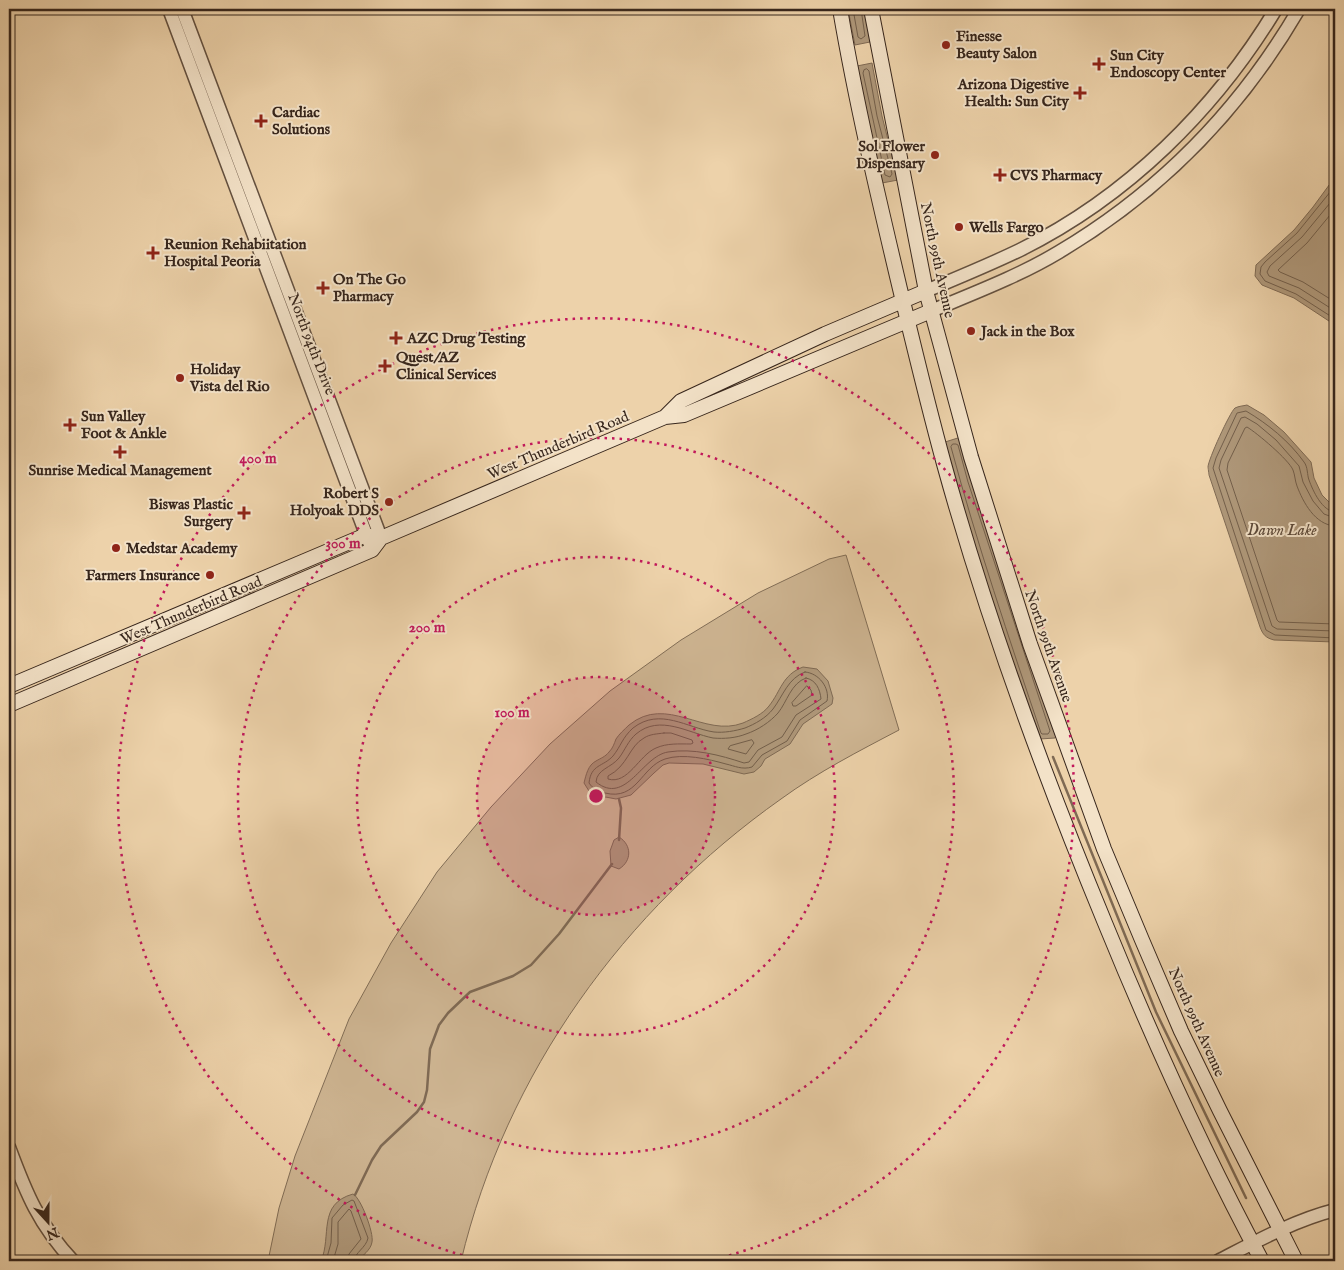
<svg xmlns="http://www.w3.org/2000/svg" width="1344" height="1270" viewBox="0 0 1344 1270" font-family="'IM FELL English',serif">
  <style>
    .green { fill: #ceb592; stroke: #826e57 }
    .water { fill: #af987a; stroke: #7f6a54 }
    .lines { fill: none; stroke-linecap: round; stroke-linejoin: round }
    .shore { stroke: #735f4b; stroke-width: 1 }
    .stream { stroke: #7f6a54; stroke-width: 2.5 }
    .tertiary-casing { stroke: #645140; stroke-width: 15 }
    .secondary-casing { stroke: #37261c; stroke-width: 16 }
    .tertiary { stroke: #f3e2c8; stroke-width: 12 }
    .secondary { stroke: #f3e2c8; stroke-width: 14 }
    .ring { fill: none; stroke: #c2185b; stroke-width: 2.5; stroke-dasharray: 2.5 5 }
    .poi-dot { fill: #8f2418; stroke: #f3e2c8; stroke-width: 2 }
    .labels { text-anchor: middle; stroke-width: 4; stroke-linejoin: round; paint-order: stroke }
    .poi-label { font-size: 15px; font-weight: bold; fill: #37261c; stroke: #f3e2c8; text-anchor: start }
    .street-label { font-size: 15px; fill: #37261c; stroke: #f3e2c8 }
    .water-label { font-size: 16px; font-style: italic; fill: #5b4838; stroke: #f3e2c8 }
    .centre { fill: #c2185b; stroke: #f3e2c8; stroke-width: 2.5 }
    .ring-label { font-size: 15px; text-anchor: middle; font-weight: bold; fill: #c2185b; stroke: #f3e2c8; stroke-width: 4; stroke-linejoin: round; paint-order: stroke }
  </style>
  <rect width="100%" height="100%" fill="#edd2aa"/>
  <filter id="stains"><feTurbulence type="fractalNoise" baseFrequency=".004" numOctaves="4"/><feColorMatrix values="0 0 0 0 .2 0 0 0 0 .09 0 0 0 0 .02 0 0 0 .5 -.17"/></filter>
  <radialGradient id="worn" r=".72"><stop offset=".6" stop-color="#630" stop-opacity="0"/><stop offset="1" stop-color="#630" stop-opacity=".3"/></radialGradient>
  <path class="green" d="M 846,555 L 899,730 C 859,751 818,772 781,799 C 624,910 506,1073 461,1261 L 268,1261 L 279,1208 L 295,1156 L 349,1019 L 391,943 L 437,872 L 491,807 L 550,744 L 610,691 L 681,640 L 758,593 L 829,559 Z"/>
  <path class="water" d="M 848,9 L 866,9 L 870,42 L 855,45 Z
    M 872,63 L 882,116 L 898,180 L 882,183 L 857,66 Z
    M 1335,177 L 1335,325 L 1294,298 L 1262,285 L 1255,276 L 1256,265 L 1294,230 L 1313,207 Z
    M 1247,405 L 1264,415 L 1284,432 L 1311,462 L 1314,478 L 1322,495 L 1335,508 L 1335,642 L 1274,640 C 1266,638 1263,635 1260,627 L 1209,475 C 1209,475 1208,467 1208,467 C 1208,460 1230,412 1235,408 C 1239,406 1243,406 1247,405 Z
    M 961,437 L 1056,736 L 1055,738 L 1040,739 L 1037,737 L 984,582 L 945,442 Z
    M 803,667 L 817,669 L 828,681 L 833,698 L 832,704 L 803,724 L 790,744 L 765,759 L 761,766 L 754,772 L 744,774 L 703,764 L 669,763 L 663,765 L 654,773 L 631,795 L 616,799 L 595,795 L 589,791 L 584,783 C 586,775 588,765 596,761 C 601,758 605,757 609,752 C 613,748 614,744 616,739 C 619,734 625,729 629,725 C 667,694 704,738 743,723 C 752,719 763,714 769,706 C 781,691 782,675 803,667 Z
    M 619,837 C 632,845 632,861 619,869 L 611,866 L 610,851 L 614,840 Z
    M 353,1194 C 361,1198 374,1233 372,1242 C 371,1250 362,1256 357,1261 L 321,1261 C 332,1236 317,1204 353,1194 Z"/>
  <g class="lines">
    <path class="shore" d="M 853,9 L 858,37 L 861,39 L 865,36 L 861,9
      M 867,69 L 869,71 L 877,116 L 892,174 L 890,177 L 885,175 L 863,73 L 864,70 Z
      M 1335,186 L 1297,233 L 1265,262 L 1261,267 L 1260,274 L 1265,281 L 1296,294 L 1335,319
      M 1335,197 L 1302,237 L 1270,266 L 1267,272 L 1269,276 L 1299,288 L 1335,311
      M 1335,209 L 1307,243 L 1278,270 L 1280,272 L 1303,282 L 1335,302
      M 953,444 L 956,444 L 958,445 L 968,482 L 1050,731 L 1048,734 L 1042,734 L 1041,733 C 1009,638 977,544 951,447 Z
      M 1335,512 C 1322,511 1313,491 1309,480 C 1307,475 1308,467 1304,462 C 1289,441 1268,424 1246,411 L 1237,413 L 1216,458 L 1213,468 L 1266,630 L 1275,635 L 1335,638
      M 1335,518 L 1324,514 L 1313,501 L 1303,482 L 1299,466 L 1276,440 L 1257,424 L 1245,417 L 1241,418 L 1221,460 L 1219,468 L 1272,626 L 1277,629 L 1335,631
      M 1335,526 C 1315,525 1303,502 1297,486 C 1295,481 1295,475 1293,470 C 1289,460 1257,433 1247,427 L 1245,428 L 1228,463 L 1227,470 L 1277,620 L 1279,622 L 1335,624
      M 805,672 C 819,673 830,688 827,701 L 800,720 L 787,741 L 762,755 L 752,767 C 742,770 735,766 726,764 C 708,759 683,753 665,759 C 641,767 637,801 605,793 C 598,791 593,789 589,783 C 591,764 603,767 613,756 C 621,746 622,738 633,728 C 660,707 687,728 714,732 C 724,733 735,731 745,728 C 755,724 766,718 773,709 C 783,696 788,678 805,672 Z
      M 806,678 C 816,680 820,689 821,699 L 796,715 L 782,737 L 758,750 L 749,762 L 744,763 C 720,755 693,748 668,752 C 642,756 626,806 596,782 C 597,769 611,768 619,758 C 625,750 628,741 636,734 C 660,714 688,733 713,738 C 724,739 736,738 746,734 C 758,730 770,722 778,713 C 787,702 791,683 806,678 Z
      M 807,686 L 811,690 L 812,695 L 796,706 L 793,706 L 792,703 Z
      M 664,733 L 671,733 L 692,740 L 693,743 L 691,744 C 679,744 667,743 656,748 C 639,755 628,785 608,779 L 608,776 C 628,766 629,746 644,738 C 650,734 657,734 664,733 Z
      M 752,740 L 754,743 L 746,754 L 728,749 L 730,746 Z
      M 326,1261 L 331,1243 L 332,1218 L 343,1205 L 352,1200 L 354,1201 L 368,1238 C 366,1248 355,1252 354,1261
      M 333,1261 L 338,1244 L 338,1222 L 349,1209 L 351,1211 L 361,1239 L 349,1254 L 348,1261"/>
    <path class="stream" d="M 1053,757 L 1156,1012 L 1246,1198
      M 619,840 L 621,808 L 619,799
      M 355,1195 L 372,1160 L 381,1146 L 417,1112 L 424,1102 L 427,1090 L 430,1049 L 439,1025 L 448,1013 L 470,992 L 513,976 L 531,965 L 559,934 L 612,864"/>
    <defs>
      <path id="tertiary" d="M 169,9 L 370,545
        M 182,9 L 381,538
        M 926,291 C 957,278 989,265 1020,250 C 1127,197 1215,110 1276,9
        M 931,311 C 974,293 1019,276 1059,252 C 1160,192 1240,110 1299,9
        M 9,1147 C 26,1193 39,1225 73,1261
        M 1218,1261 C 1255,1242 1295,1220 1335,1210"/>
      <path id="secondary" d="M 840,9 C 856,103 878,196 900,289 C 914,347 928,406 944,464 C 987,620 1043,773 1105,923 C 1152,1038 1203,1151 1262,1261
        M 871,9 L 926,291 L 971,457 L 1030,644 L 1104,849 L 1142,940 L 1181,1031 L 1220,1111 L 1296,1261
        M 665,417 L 681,401 L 825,334 L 926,291
        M 9,686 L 366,535 L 381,538
        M 9,705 L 372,550 L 381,538 L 665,417 L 684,415 L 931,311"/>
    </defs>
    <use href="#tertiary" class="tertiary-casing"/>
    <use href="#secondary" class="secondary-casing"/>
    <use href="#tertiary" class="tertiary"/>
    <use href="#secondary" class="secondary"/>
  </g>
  <circle cx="596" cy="796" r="119" fill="#c2185b" fill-opacity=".12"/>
  <g class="ring">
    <circle cx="596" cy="796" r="119"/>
    <circle cx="596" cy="796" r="239"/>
    <circle cx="596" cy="796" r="358"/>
    <path d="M484 1261A478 478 0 1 1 708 1261"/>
  </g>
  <g class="poi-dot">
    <circle cx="946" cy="45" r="5"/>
    <path d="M1096.5 56.5h5v5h5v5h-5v5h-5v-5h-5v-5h5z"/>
    <path d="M1077.5 85.5h5v5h5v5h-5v5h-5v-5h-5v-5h5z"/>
    <path d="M258.5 113.5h5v5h5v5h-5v5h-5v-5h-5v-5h5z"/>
    <circle cx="935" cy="155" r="5"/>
    <path d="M997.5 167.5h5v5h5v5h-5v5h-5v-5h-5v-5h5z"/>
    <circle cx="959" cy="227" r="5"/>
    <path d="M150.5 245.5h5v5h5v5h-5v5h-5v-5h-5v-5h5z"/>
    <path d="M320.5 280.5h5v5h5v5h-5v5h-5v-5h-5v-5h5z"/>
    <circle cx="971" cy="331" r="5"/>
    <path d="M393.5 330.5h5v5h5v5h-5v5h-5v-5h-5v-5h5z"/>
    <path d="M382.5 358.5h5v5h5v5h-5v5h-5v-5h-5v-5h5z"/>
    <circle cx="180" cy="378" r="5"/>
    <path d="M67.5 417.5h5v5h5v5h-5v5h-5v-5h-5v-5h5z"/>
    <path d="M117.5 444.5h5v5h5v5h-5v5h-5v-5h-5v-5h5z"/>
    <circle cx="389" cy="502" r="5"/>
    <path d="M241.5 505.5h5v5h5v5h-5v5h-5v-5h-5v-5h5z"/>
    <circle cx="116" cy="548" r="5"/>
    <circle cx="210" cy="575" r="5"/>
  </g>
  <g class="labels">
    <g class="poi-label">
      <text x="956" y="41">Finesse<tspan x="956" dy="17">Beauty Salon</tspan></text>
      <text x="1110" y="60">Sun City<tspan x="1110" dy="17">Endoscopy Center</tspan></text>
      <text x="1069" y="89" text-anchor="end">Arizona Digestive<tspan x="1069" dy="17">Health: Sun City</tspan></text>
      <text x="272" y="117">Cardiac<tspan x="272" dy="17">Solutions</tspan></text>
      <text x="925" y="151" text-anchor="end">Sol Flower<tspan x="925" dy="17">Dispensary</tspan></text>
      <text x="1010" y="180">CVS Pharmacy</text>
      <text x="969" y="232">Wells Fargo</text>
      <text x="164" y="249">Reunion Rehabiitation<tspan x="164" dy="17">Hospital Peoria</tspan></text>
      <text x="333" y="284">On The Go<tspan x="333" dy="17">Pharmacy</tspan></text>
      <text x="981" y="336">Jack in the Box</text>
      <text x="407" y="343">AZC Drug Testing</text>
      <text x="396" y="362">Quest/AZ<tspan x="396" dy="17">Clinical Services</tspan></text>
      <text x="190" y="374">Holiday<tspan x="190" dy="17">Vista del Rio</tspan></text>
      <text x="81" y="421">Sun Valley<tspan x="81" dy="17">Foot &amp; Ankle</tspan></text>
      <text x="120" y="475" text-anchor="middle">Sunrise Medical Management</text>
      <text x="379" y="498" text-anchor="end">Robert S<tspan x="379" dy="17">Holyoak DDS</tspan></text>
      <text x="233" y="509" text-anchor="end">Biswas Plastic<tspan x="233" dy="17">Surgery</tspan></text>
      <text x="126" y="553">Medstar Academy</text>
      <text x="200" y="580" text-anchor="end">Farmers Insurance</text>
    </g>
    <g class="street-label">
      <text transform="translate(938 260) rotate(78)" y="5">North 99th Avenue</text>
      <text transform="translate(312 344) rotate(69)" y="5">North 94th Drive</text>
      <text transform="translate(558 445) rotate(-23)" y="5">West Thunderbird Road</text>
      <text transform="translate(191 610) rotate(-23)" y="5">West Thunderbird Road</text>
      <text transform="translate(1049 646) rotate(71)" y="5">North 99th Avenue</text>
      <text transform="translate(1197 1022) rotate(66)" y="5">North 99th Avenue</text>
    </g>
    <g class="water-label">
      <text x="1282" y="535">Dawn Lake</text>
    </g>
  </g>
  <circle cx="596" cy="796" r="8" class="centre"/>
  <g class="ring-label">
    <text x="258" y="463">400 m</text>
    <text x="343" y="548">300 m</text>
    <text x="427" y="632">200 m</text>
    <text x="512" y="717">100 m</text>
  </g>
  <rect width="1344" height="1270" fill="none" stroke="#edd2aa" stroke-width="30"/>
  <rect x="10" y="10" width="1324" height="1250" fill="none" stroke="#37261c" stroke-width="2.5"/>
  <rect x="15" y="15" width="1314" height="1240" fill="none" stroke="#37261c"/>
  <g transform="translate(48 1222) rotate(159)" stroke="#f3e2c8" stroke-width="4" paint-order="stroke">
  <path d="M0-4L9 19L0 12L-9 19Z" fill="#37261c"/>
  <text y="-8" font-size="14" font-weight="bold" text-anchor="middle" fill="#37261c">N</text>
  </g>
  <rect width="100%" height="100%" filter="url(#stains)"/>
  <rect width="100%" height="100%" fill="url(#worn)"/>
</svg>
